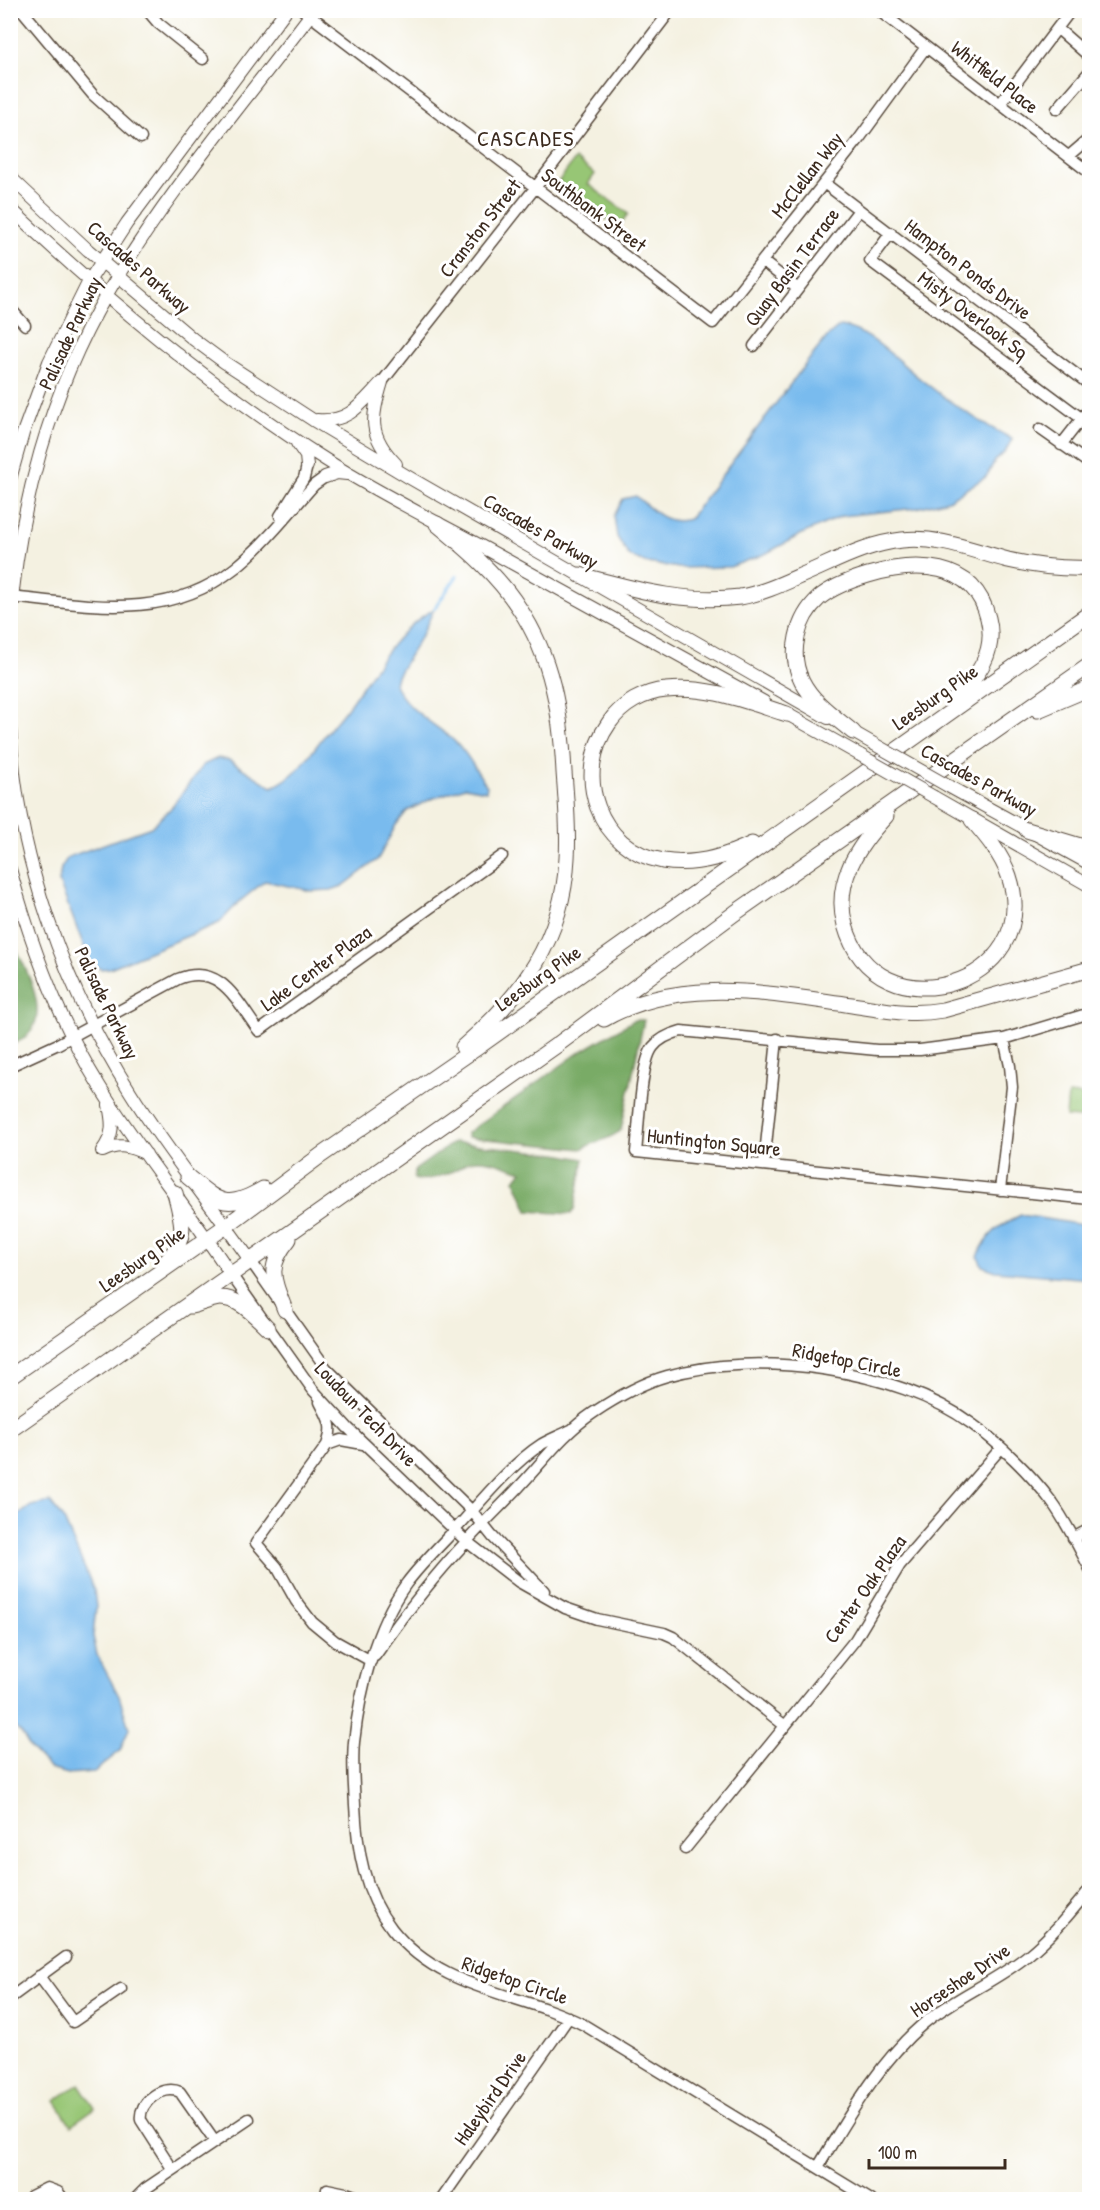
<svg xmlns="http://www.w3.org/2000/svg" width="1100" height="2210" viewBox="0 0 1100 2210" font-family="'Patrick Hand',sans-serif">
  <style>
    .green { fill: #97c675; stroke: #69784a; stroke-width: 1.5 }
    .forest { fill: #79ab66; stroke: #5a6a42; stroke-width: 1.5 }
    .water { fill: #79bbee; stroke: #5a7286; stroke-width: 1.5 }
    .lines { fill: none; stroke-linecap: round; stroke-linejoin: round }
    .stream { stroke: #79bbee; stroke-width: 3 }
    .minor-casing { stroke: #57483b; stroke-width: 13 }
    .major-casing { stroke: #57483b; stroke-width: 14 }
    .highway-casing { stroke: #57483b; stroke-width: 17 }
    .minor { stroke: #fff; stroke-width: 10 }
    .major { stroke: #fff; stroke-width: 12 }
    .highway { stroke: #fff; stroke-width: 15 }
    .major-bridge-casing { stroke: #57483b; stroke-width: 14; stroke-linecap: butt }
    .major-bridge { stroke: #fff; stroke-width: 12 }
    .labels { text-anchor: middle; stroke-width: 6; stroke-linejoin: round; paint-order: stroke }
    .street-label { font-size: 20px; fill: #3b2a1e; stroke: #fff }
    .quarter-label { font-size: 22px; letter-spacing: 1.5px; fill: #3b2a1e; stroke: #fff }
  </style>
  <rect width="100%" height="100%" fill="#fff"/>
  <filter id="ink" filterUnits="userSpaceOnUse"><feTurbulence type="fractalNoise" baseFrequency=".0167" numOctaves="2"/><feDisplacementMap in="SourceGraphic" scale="12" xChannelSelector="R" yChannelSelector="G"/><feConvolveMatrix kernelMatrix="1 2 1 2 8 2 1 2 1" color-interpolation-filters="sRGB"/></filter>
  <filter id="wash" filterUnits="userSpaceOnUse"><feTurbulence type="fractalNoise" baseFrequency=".008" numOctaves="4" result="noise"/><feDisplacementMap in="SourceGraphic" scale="24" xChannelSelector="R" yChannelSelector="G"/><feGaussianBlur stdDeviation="1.35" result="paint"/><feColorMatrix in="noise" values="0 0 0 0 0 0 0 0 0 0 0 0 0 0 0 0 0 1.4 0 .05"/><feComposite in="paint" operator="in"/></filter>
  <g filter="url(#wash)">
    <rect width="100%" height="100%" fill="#f4f1e1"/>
    <path class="green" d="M 575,159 L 595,174 L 588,184 L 628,214 L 618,228 L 558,182 Z
      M 1068,1094 L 1089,1096 L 1089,1119 L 1066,1117 Z
      M 79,2084 L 95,2108 L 71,2125 L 55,2101 Z"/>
    <path class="forest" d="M 11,937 C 25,971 62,1026 11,1045 Z
      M 634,1020 L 644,1020 L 621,1130 C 611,1140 594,1141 582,1149 L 467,1137 L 467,1133 L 577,1054 Z
      M 454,1142 L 557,1154 L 584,1159 L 574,1210 L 571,1214 L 528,1211 L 515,1180 L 522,1171 C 507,1167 487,1157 471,1161 C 465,1162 461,1168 455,1170 C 444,1176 425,1182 414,1179 L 415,1170 Z"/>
    <path class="water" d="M 840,326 C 872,331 897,361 923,381 C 950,403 981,423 1012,439 L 1005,452 L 995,461 L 986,477 L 948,500 L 917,508 L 842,516 L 802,534 L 765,554 L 730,567 L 679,568 L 647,563 L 629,556 L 617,537 L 614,516 L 623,499 L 636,496 C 652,510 666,526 689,519 L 804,366 L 827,337 Z
      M 434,609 L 423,633 L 397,676 L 395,684 C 406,710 431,721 451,738 C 467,751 475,770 487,786 L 486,791 L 465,787 L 431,799 L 407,811 L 396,825 L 378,859 L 343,886 L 331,890 L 311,891 L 265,881 L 239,902 L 219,923 L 110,968 L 101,969 L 90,962 L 59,882 L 61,868 L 68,857 L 151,827 L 171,808 L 203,765 L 218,758 L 229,760 L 272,787 C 294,778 307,759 321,740 C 332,726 345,712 355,697 C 378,664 398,629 434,609 Z
      M 1021,1215 L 1089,1226 L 1089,1279 L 996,1271 L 982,1266 L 978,1256 C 989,1232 998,1226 1021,1215 Z
      M 50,1502 L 64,1520 L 94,1590 L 96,1607 L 93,1636 L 97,1655 L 119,1696 L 129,1728 L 120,1751 L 94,1772 L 68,1774 L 50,1769 L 31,1749 L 22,1734 L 11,1724 L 11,1521 L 31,1506 Z"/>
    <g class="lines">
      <path class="stream" d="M 434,609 L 457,576"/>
    </g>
  </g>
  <g filter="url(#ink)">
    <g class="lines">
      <defs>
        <path id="minor" d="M 22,10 L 93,95 L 141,138
          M 147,10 L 158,23 L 203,59
          M 303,10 L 713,323 L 859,139 L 926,47
          M 878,10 L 1090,173
          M 1058,29 L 1090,57
          M 1000,104 L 1071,10
          M 1057,109 L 1090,71
          M 1069,156 L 1090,138
          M 824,183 L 1090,385
          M 891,233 L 870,261 L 1081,418
          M 762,261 L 798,289
          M 10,308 L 25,325
          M 754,346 L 859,210
          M 382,382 L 535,188 L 671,10
          M 1040,429 L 1090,464
          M 1061,445 L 1090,408
          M 280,516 L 304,478 L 307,466
          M 10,597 C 90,605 167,622 235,568 C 264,545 289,513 314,485 L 325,477
          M 1090,1013 L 1004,1039 L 920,1050 L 877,1050 L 681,1031 C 670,1034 660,1038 653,1047 C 640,1064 639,1128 636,1152 L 1090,1199
          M 10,1066 L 58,1044 L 178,979 C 221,962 237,1002 259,1031 L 502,856
          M 764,1165 L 777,1039
          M 1000,1190 L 1012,1087 L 1010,1066 L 1004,1039
          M 250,1260 L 326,1368 L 472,1511 L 492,1536 L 544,1591
          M 230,1273 L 313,1390 L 348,1428 L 466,1541 L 519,1582 L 565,1608 L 597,1619 L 664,1633 L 673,1637 L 784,1725
          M 320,1402 C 329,1420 334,1425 327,1445 L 256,1543 L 277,1567 L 296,1601 L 312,1622 L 335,1641 L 371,1661
          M 571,1430 C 561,1435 551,1439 542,1444 C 514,1462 486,1495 464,1520 C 445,1541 423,1561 406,1584 C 375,1627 360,1689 354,1742 C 352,1763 354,1785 355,1805 C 357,1850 364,1893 392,1929 C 442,1992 518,1991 584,2025 L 871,2200
          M 327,1445 L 341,1440 L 363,1444
          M 1073,1538 L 1090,1529
          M 375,1656 C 403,1616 433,1577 467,1541 C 483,1523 501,1506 518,1488 C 542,1463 563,1433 593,1413 C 614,1399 642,1383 667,1376 C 756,1350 896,1368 972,1424 C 999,1443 1031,1474 1051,1501 C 1066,1521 1078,1546 1090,1569
          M 685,1849 L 855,1640 L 900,1565 L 1001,1448
          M 39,1976 L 73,2022 L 121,1989
          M 10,1998 L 66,1957
          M 818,2167 C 849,2116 878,2063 923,2024 C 955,1997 995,1982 1027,1956 C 1051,1937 1070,1913 1090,1889
          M 173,2170 L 141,2120 C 138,2102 163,2084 180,2092 L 215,2142
          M 31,2196 L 47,2188 L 58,2192 L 64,2200
          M 134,2200 L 145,2189 L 249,2119
          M 325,2200 L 327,2189 L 346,2193 L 366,2200
          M 441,2200 L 569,2017"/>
        <path id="major" d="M 10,177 L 88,250 L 193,339 L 224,362 L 313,420 L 410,478 L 828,718
          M 10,208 C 108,301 212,388 326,460 C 383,496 443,525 501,557 C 589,605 676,654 764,702
          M 382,382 C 371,419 368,435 396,464
          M 317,420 C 349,423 361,404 381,383
          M 297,443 L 306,456 L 307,466
          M 325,477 L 337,473 L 347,474
          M 10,479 L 23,433 L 49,362 L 89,281 L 127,223 L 286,10
          M 10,623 C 18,510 50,392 107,294 C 166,193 244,103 314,10
          M 780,710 L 860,755
          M 10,728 C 17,855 63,986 131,1093 C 167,1151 211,1204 250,1260
          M 846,728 L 874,744
          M 948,786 L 1090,864
          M 934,797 L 1090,886
          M 10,869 C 31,945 58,1020 100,1087 C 140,1152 189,1210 230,1273
          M 102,1151 C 114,1135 113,1124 109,1105
          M 103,1151 C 119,1143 130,1146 146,1154"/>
        <path id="highway" d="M 437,524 C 467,549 497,574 519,608 C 552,657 561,713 564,772 C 566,800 569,829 567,858 C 563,939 522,996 463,1047
          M 580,575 C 634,589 683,604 740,597 C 760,594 782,584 800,576 C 834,562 864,544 902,540 C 940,536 973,551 1008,560 C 1035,566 1063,569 1090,568
          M 1038,710 L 1090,688
          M 853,732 C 835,717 813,703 802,681 C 788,654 797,618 819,598 C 832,587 851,580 868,575 C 914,561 974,560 988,618 C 997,653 977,677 954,700
          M 886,816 C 858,846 833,882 845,925 C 876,1036 1045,985 1009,876 C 1002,855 986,836 972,820
          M 1027,830 L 1090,849
          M 752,844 C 725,857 693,866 663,861 C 598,850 572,775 609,723 C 622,704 644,692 666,690 C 707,685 748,702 787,714
          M 604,1019 C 681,975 770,994 852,1005 C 885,1010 909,1016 943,1010 L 1090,969
          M 188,1177 C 219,1202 225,1211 263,1189
          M 166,1262 C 188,1238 183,1223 175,1193
          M 191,1306 C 200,1304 210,1299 219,1298 C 239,1297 255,1316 268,1328
          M 285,1310 C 273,1279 266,1267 289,1239
          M 10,1377 L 226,1226 L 320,1156 L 478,1047 L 1090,613
          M 10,1430 L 557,1045 L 735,913 L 1090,665"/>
      </defs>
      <use href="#minor" class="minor-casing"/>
      <use href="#major" class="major-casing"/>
      <use href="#highway" class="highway-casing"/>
      <use href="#minor" class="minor"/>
      <use href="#major" class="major"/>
      <use href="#highway" class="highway"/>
      <defs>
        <path id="major-bridge" d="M 874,744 L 948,786
          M 860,755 L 934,797"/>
      </defs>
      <use href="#major-bridge" class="major-bridge-casing"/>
      <use href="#major-bridge" class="major-bridge"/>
    </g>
  </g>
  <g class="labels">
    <g class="street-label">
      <text transform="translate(995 77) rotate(38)" y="7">Whitfield Place</text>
      <text transform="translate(807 175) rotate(-52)" y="7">McClellan Way</text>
      <text transform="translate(594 210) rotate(37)" y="7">Southbank Street</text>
      <text transform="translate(480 228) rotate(-52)" y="7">Cranston Street</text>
      <text transform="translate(139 267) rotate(41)" y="7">Cascades Parkway</text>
      <text transform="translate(792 267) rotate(-53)" y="7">Quay Basin Terrace</text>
      <text transform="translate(968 269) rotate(37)" y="7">Hampton Ponds Drive</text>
      <text transform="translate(973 315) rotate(37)" y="7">Misty Overlook Sq</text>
      <text transform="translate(70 333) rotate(-65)" y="7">Palisade Parkway</text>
      <text transform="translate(541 531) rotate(30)" y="7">Cascades Parkway</text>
      <text transform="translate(935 697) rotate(-35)" y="7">Leesburg Pike</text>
      <text transform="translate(979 780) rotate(29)" y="7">Cascades Parkway</text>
      <text transform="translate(316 968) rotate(-36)" y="7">Lake Center Plaza</text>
      <text transform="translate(538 978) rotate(-35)" y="7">Leesburg Pike</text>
      <text transform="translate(107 1003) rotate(64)" y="7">Palisade Parkway</text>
      <text transform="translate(714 1142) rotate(6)" y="7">Huntington Square</text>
      <text transform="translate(142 1259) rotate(-35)" y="7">Leesburg Pike</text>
      <text transform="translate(847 1360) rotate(11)" y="7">Ridgetop Circle</text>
      <text transform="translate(366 1414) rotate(46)" y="7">Loudoun Tech Drive</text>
      <text transform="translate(865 1589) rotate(-55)" y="7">Center Oak Plaza</text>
      <text transform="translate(515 1980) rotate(19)" y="7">Ridgetop Circle</text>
      <text transform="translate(960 1980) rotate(-34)" y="7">Horseshoe Drive</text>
      <text transform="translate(490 2098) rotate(-55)" y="7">Haleybird Drive</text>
    </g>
    <g class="quarter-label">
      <text x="526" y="146">CASCADES</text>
    </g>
  </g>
  <rect width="1100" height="2210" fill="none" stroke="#fff" stroke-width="36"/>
  <path d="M869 2159v9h136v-9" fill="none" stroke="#3b2a1e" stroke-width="3"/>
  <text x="878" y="2159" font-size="18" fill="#3b2a1e" stroke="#ffffff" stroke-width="4.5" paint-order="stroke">100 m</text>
</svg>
